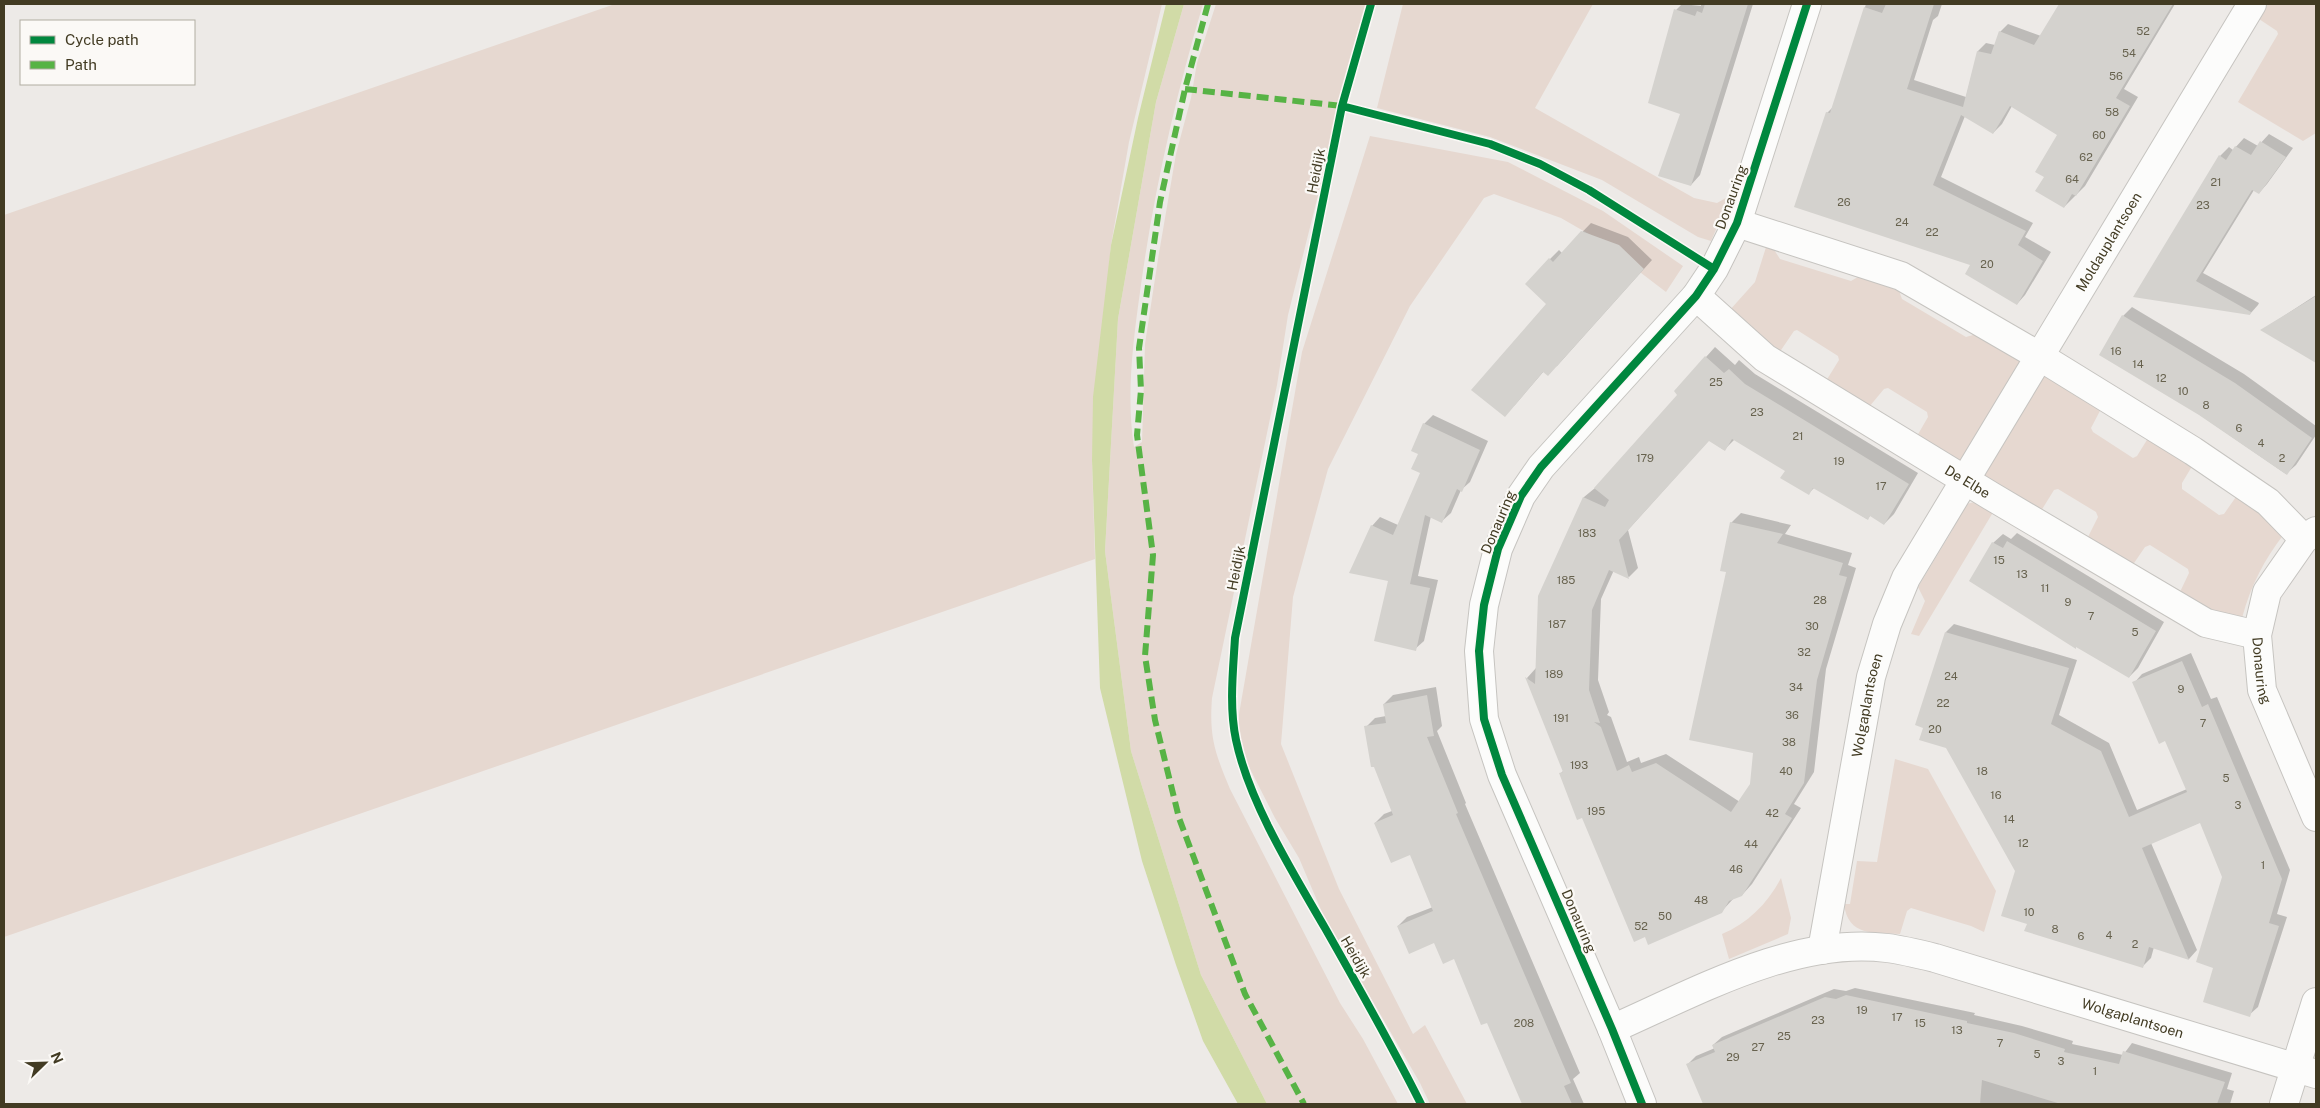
<svg xmlns="http://www.w3.org/2000/svg" width="2320" height="1108" viewBox="0 0 2320 1108" font-family="'Public Sans',sans-serif">
  <style>
    .green { fill: #e6d8d0 }
    .water { fill: #d1dba7 }
    .shadow { fill: #0003 }
    .building { fill: #d4d2ce }
    .lines { fill: none; stroke-linecap: round; stroke-linejoin: round }
    .minor-casing { stroke: #c6c4c0; stroke-width: 30 }
    .minor { stroke: #fcfcfb; stroke-width: 28 }
    .quiet { stroke: #57b345; stroke-width: 6; stroke-dasharray: 12 6; stroke-linecap: butt }
    .cycleway-casing { stroke: #fbf9f6; stroke-width: 11 }
    .cycleway { stroke: #00873e; stroke-width: 8 }
    .labels { text-anchor: middle; stroke-width: 4.5; stroke-linejoin: round; paint-order: stroke }
    .number-label { font-size: 11px; fill: #67624e }
    .street-label { font-size: 14px; fill: #423b23; stroke: #fbf9f6 }
  </style>
  <rect width="100%" height="100%" fill="#edeae7"/>
  <path class="green" d="M 615,4 L 1162,4 L 1129,142 L 1111,245 L 1092,460 L 1095,559 L 4,937 L 4,215 Z
    M 1184,4 L 1203,4 C 1175,98 1153,195 1140,292 C 1133,342 1126,397 1134,447 L 1142,442 L 1145,344 L 1158,259 L 1176,154 L 1191,98 L 1197,63 L 1216,4 L 1366,4 L 1288,315 L 1277,385 L 1212,698 C 1209,737 1215,753 1230,789 L 1340,1003 L 1363,1039 L 1398,1104 L 1267,1104 L 1201,975 L 1131,751 L 1105,551 L 1118,319 L 1156,102 Z
    M 1403,4 L 1593,4 L 1535,108 L 1694,198 L 1717,203 L 1731,195 L 1711,241 L 1698,237 L 1602,180 L 1490,137 L 1377,108 Z
    M 2268,4 L 2316,4 L 2316,133 L 2303,141 L 2238,102 L 2278,34 L 2277,31 L 2259,19 Z
    M 1370,136 L 1508,162 L 1603,211 L 1683,266 L 1666,292 L 1594,237 L 1561,218 L 1494,194 L 1484,198 L 1410,306 L 1328,469 L 1293,597 L 1281,744 L 1339,889 L 1413,1034 L 1425,1025 L 1467,1104 L 1430,1104 L 1420,1083 L 1324,917 L 1299,858 L 1275,818 L 1247,763 L 1239,737 L 1239,714 L 1302,352 Z
    M 1767,244 L 1771,245 L 1780,259 L 1851,281 L 1863,274 L 1897,285 L 1902,299 L 1966,337 L 1980,333 L 2018,356 L 2023,363 L 1962,462 L 1917,436 L 1928,417 L 1927,412 L 1888,388 L 1884,389 L 1869,407 L 1826,381 L 1839,360 L 1838,356 L 1797,330 L 1794,331 L 1779,353 L 1729,311 L 1755,282 Z
    M 2046,373 L 2102,407 L 2091,428 L 2093,432 L 2133,458 L 2137,456 L 2150,435 L 2194,463 L 2182,483 L 2182,489 L 2219,515 L 2224,514 L 2238,494 L 2284,534 C 2264,560 2251,585 2242,618 L 2210,613 L 2179,594 L 2189,573 L 2188,569 L 2150,545 L 2145,547 L 2132,566 L 2087,539 L 2098,517 L 2096,512 L 2058,489 L 2054,490 L 2041,511 L 1984,478 L 1982,470 L 2039,375 Z
    M 1979,501 L 1995,509 L 1919,636 L 1911,634 L 1925,601 L 1918,587 L 1953,529 L 1952,521 L 1962,505 Z
    M 1895,759 L 1928,769 L 1996,891 L 1984,932 L 1971,926 L 1911,908 L 1907,911 L 1900,934 C 1874,932 1848,937 1844,904 L 1850,904 L 1857,861 L 1877,862 Z
    M 1781,878 L 1791,918 L 1788,934 L 1729,959 L 1722,934 C 1748,923 1768,903 1781,878 Z"/>
  <path class="water" d="M 1166,4 L 1184,4 L 1156,102 L 1118,319 L 1105,551 L 1131,751 L 1201,975 L 1267,1104 L 1238,1104 L 1203,1041 L 1176,965 L 1142,861 L 1100,688 L 1092,460 L 1093,397 L 1111,245 L 1138,118 Z"/>
  <path class="shadow" d="M 1682,4 L 1701,6 L 1701,4 L 1753,4 L 1700,175 L 1691,185 L 1682,113 L 1676,10 Z
    M 1866,4 L 1942,4 L 1938,16 L 1933,20 L 1914,80 L 1966,97 L 1978,51 L 1986,43 L 1995,45 L 2000,32 L 2008,24 L 2041,36 L 2060,4 L 2175,4 L 2124,89 L 2138,97 L 2085,186 L 2064,207 L 2045,176 L 2059,134 L 2012,106 L 2002,124 L 1993,133 L 1965,116 L 1941,177 L 2033,223 L 2025,237 L 2051,252 L 2025,295 L 2017,304 L 1972,264 L 1827,113 L 1833,107 Z
    M 2269,134 L 2293,148 L 2267,184 L 2259,193 L 2254,190 L 2203,273 L 2259,303 L 2258,305 L 2250,314 L 2135,296 L 2220,156 L 2229,147 L 2233,150 L 2244,138 L 2258,146 Z
    M 1591,223 L 1628,237 L 1652,260 L 1557,366 L 1544,371 L 1514,406 L 1548,303 L 1550,259 L 1559,250 L 1562,253 Z
    M 2316,295 L 2316,335 L 2294,349 L 2262,330 Z
    M 2132,307 L 2244,374 L 2316,426 L 2316,435 L 2296,465 L 2286,474 L 2190,408 L 2123,316 Z
    M 1715,347 L 1735,365 L 1739,360 L 1755,374 L 1918,473 L 1894,514 L 1884,524 L 1871,515 L 1867,519 L 1815,487 L 1809,493 L 1786,470 L 1735,439 L 1724,450 L 1709,440 L 1628,530 L 1638,568 L 1629,577 L 1614,570 L 1601,599 L 1598,680 L 1609,712 L 1607,715 L 1611,717 L 1627,762 L 1639,757 L 1641,763 L 1666,754 L 1740,802 L 1751,784 L 1755,752 L 1728,571 L 1731,523 L 1741,513 L 1791,525 L 1785,534 L 1852,553 L 1848,565 L 1856,568 L 1826,669 L 1814,772 L 1794,804 L 1801,808 L 1752,884 L 1742,895 L 1734,898 L 1721,912 L 1583,816 L 1561,773 L 1564,770 L 1527,678 L 1536,668 L 1539,597 L 1584,497 L 1595,488 L 1679,395 L 1706,357 Z
    M 1433,415 L 1488,441 L 1470,482 L 1461,490 L 1451,513 L 1442,521 L 1431,516 L 1418,576 L 1438,580 L 1424,641 L 1415,649 L 1372,526 L 1380,517 L 1398,525 L 1422,473 L 1420,453 L 1424,424 Z
    M 2017,533 L 2164,622 L 2138,668 L 2129,677 L 1970,581 L 1993,543 L 2003,534 L 2011,539 Z
    M 1954,624 L 2077,660 L 2059,715 L 2109,743 L 2137,810 L 2187,789 L 2166,740 L 2134,683 L 2142,674 L 2191,653 L 2211,699 L 2217,697 L 2290,870 L 2277,914 L 2287,917 L 2258,1007 L 2249,1015 L 2214,967 L 2224,876 L 2201,822 L 2151,843 L 2197,950 L 2189,959 L 2154,947 L 2151,958 L 2143,966 L 2028,923 L 2016,871 L 1946,632 Z
    M 1436,687 L 1442,726 L 1437,731 L 1466,803 L 1465,804 L 1580,1073 L 1573,1079 L 1584,1104 L 1523,1104 L 1488,1021 L 1455,958 L 1435,941 L 1398,926 L 1407,917 L 1433,907 L 1411,854 L 1375,823 L 1384,814 L 1392,811 L 1366,727 L 1375,718 L 1386,716 L 1384,704 L 1393,695 Z
    M 1855,988 L 1975,1013 L 1974,1015 L 2022,1026 L 2073,1041 L 2072,1044 L 2123,1055 L 2132,1043 L 2232,1073 L 2227,1089 L 2234,1091 L 2230,1104 L 1925,1104 L 1933,1037 L 1902,1104 L 1704,1104 L 1688,1064 L 1696,1056 L 1715,1048 L 1713,1045 L 1722,1037 L 1834,989 L 1846,991 Z"/>
  <path class="building" d="M 1705,4 L 1748,4 L 1691,186 L 1658,176 L 1680,114 L 1648,103 L 1674,9 L 1695,16 L 1697,11 L 1702,13 Z
    M 1886,4 L 1934,4 L 1907,89 L 1963,107 L 1977,51 L 1991,54 L 1999,31 L 2034,45 L 2059,4 L 2173,4 L 2116,98 L 2130,106 L 2076,196 L 2072,194 L 2064,208 L 2035,191 L 2044,177 L 2035,172 L 2057,135 L 2010,106 L 1993,134 L 1961,115 L 1933,185 L 2026,231 L 2018,245 L 2043,261 L 2017,305 L 1965,274 L 1970,265 L 1794,207 L 1826,112 L 1830,113 L 1864,7 L 1882,13 Z
    M 2260,141 L 2286,157 L 2259,194 L 2252,190 L 2196,281 L 2251,312 L 2250,315 L 2133,297 L 2219,155 L 2226,160 L 2235,146 L 2251,155 Z
    M 1581,231 L 1619,245 L 1644,269 L 1548,376 L 1543,372 L 1505,417 L 1471,390 L 1546,304 L 1525,284 L 1549,258 L 1553,262 Z
    M 2316,296 L 2316,363 L 2260,330 Z
    M 2122,315 L 2235,383 L 2312,438 L 2287,475 L 2199,415 L 2099,355 Z
    M 1705,356 L 1724,373 L 1729,369 L 1745,384 L 1909,484 L 1884,525 L 1870,516 L 1868,520 L 1813,488 L 1809,495 L 1780,478 L 1785,471 L 1732,439 L 1725,451 L 1709,441 L 1619,540 L 1629,579 L 1609,570 L 1592,610 L 1589,690 L 1600,723 L 1594,722 L 1601,727 L 1617,771 L 1629,765 L 1632,772 L 1656,763 L 1731,812 L 1750,784 L 1753,753 L 1689,740 L 1726,572 L 1720,571 L 1730,522 L 1783,534 L 1777,543 L 1843,563 L 1839,575 L 1847,577 L 1817,680 L 1804,783 L 1785,814 L 1792,818 L 1742,896 L 1729,901 L 1722,913 L 1648,945 L 1645,937 L 1634,942 L 1582,818 L 1577,820 L 1559,773 L 1563,772 L 1525,677 L 1535,684 L 1538,596 L 1583,497 L 1605,507 L 1609,500 L 1594,488 L 1677,395 L 1674,391 Z
    M 1423,423 L 1480,450 L 1462,492 L 1457,489 L 1442,523 L 1425,515 L 1410,584 L 1430,588 L 1416,651 L 1374,641 L 1388,581 L 1349,573 L 1371,525 L 1393,535 L 1420,473 L 1411,469 L 1418,454 L 1411,451 Z
    M 2007,541 L 2156,631 L 2129,678 L 2076,647 L 2076,649 L 1969,581 L 1992,542 L 2003,548 Z
    M 1945,632 L 2069,668 L 2051,724 L 2101,751 L 2129,817 L 2187,792 L 2165,741 L 2159,744 L 2132,682 L 2182,661 L 2202,707 L 2208,704 L 2282,879 L 2269,923 L 2279,926 L 2250,1017 L 2203,1002 L 2213,968 L 2196,962 L 2222,877 L 2200,823 L 2142,848 L 2189,960 L 2149,947 L 2143,968 L 2024,931 L 2027,924 L 2001,916 L 2015,871 L 1946,748 L 1919,740 L 1923,728 L 1915,725 Z
    M 1427,695 L 1434,736 L 1427,737 L 1458,813 L 1456,814 L 1571,1083 L 1564,1086 L 1572,1104 L 1522,1104 L 1487,1023 L 1481,1025 L 1454,959 L 1443,964 L 1434,943 L 1409,954 L 1397,926 L 1433,911 L 1410,855 L 1391,863 L 1374,823 L 1393,815 L 1374,767 L 1371,767 L 1364,726 L 1386,723 L 1383,704 Z
    M 1846,995 L 1967,1021 L 1967,1023 L 2014,1033 L 2065,1049 L 2064,1052 L 2119,1064 L 2123,1051 L 2225,1082 L 2217,1104 L 2061,1104 L 1982,1080 L 1980,1104 L 1703,1104 L 1686,1064 L 1715,1052 L 1712,1045 L 1825,997 L 1836,999 Z"/>
  <g class="lines">
    <defs>
      <g id="minor">
        <path d="M 1737,223 L 1901,276 L 2039,356 L 2193,451 L 2268,502 L 2304,539"/>
        <path id="s1" d="M 1696,296 L 1765,358 L 1991,496 L 2206,623 L 2257,635"/>
        <path id="s2" d="M 2316,531 L 2304,539 L 2267,592 L 2257,635 L 2262,690 L 2316,817"/>
        <path id="s3" d="M 1822,950 L 1871,677 L 1887,624 L 1906,578 L 2252,4"/>
        <path id="s4" d="M 1612,1029 C 1694,993 1795,936 1887,948 C 1903,950 1919,954 1935,958 L 2316,1074"/>
        <path d="M 1642,1104 L 1612,1029 L 1502,775 L 1484,719 L 1479,651 L 1484,605 L 1498,549 L 1521,496 L 1541,467 L 1696,296 L 1714,269 L 1737,223 L 1807,4"/>
        <path d="M 2284,1104 L 2316,1002"/>
      </g>
    </defs>
    <use href="#minor" class="minor-casing"/>
    <use href="#minor" class="minor"/>
    <path class="quiet" d="M 1208,4 L 1185,89 L 1160,202 L 1139,348 L 1141,390 L 1137,435 L 1153,555 L 1145,656 L 1155,720 L 1179,818 L 1245,994 L 1304,1104
      M 1185,89 L 1342,106"/>
    <defs>
      <path id="cycleway" d="M 1371,4 L 1342,106 L 1235,638 C 1233,671 1229,707 1236,740 C 1249,802 1293,873 1325,928 C 1358,986 1391,1044 1421,1104
        M 1342,106 L 1490,144 L 1540,164 L 1589,190 L 1714,269
        M 1642,1104 L 1612,1029 L 1502,775 L 1484,719 L 1479,651 L 1484,605 L 1498,549 L 1521,496 L 1541,467 L 1696,296 L 1714,269 L 1737,223 L 1807,4"/>
    </defs>
    <use href="#cycleway" class="cycleway-casing"/>
    <use href="#cycleway" class="cycleway"/>
  </g>
  <g class="labels">
    <g class="number-label">
      <text x="2143" y="35">52</text>
      <text x="2129" y="57">54</text>
      <text x="2116" y="80">56</text>
      <text x="2112" y="116">58</text>
      <text x="2099" y="139">60</text>
      <text x="2086" y="161">62</text>
      <text x="2072" y="183">64</text>
      <text x="2216" y="186">21</text>
      <text x="1844" y="206">26</text>
      <text x="2203" y="209">23</text>
      <text x="1902" y="226">24</text>
      <text x="1932" y="236">22</text>
      <text x="1987" y="268">20</text>
      <text x="2116" y="355">16</text>
      <text x="2138" y="368">14</text>
      <text x="2161" y="382">12</text>
      <text x="1716" y="386">25</text>
      <text x="2183" y="395">10</text>
      <text x="2206" y="409">8</text>
      <text x="1757" y="416">23</text>
      <text x="2239" y="432">6</text>
      <text x="1798" y="440">21</text>
      <text x="2261" y="447">4</text>
      <text x="1645" y="462">179</text>
      <text x="2282" y="462">2</text>
      <text x="1839" y="465">19</text>
      <text x="1881" y="490">17</text>
      <text x="1587" y="537">183</text>
      <text x="1999" y="564">15</text>
      <text x="2022" y="578">13</text>
      <text x="1566" y="584">185</text>
      <text x="2045" y="592">11</text>
      <text x="1820" y="604">28</text>
      <text x="2068" y="606">9</text>
      <text x="2091" y="620">7</text>
      <text x="1557" y="628">187</text>
      <text x="1812" y="630">30</text>
      <text x="2135" y="636">5</text>
      <text x="1804" y="656">32</text>
      <text x="1554" y="678">189</text>
      <text x="1951" y="680">24</text>
      <text x="1796" y="691">34</text>
      <text x="2181" y="693">9</text>
      <text x="1943" y="707">22</text>
      <text x="1792" y="719">36</text>
      <text x="1561" y="722">191</text>
      <text x="2203" y="727">7</text>
      <text x="1935" y="733">20</text>
      <text x="1789" y="746">38</text>
      <text x="1579" y="769">193</text>
      <text x="1786" y="775">40</text>
      <text x="1982" y="775">18</text>
      <text x="2226" y="782">5</text>
      <text x="1996" y="799">16</text>
      <text x="2238" y="809">3</text>
      <text x="1596" y="815">195</text>
      <text x="1772" y="817">42</text>
      <text x="2009" y="823">14</text>
      <text x="2023" y="847">12</text>
      <text x="1751" y="848">44</text>
      <text x="2263" y="869">1</text>
      <text x="1736" y="873">46</text>
      <text x="1701" y="904">48</text>
      <text x="2029" y="916">10</text>
      <text x="1665" y="920">50</text>
      <text x="1641" y="930">52</text>
      <text x="2055" y="933">8</text>
      <text x="2109" y="939">4</text>
      <text x="2081" y="940">6</text>
      <text x="2135" y="948">2</text>
      <text x="1862" y="1014">19</text>
      <text x="1897" y="1021">17</text>
      <text x="1818" y="1024">23</text>
      <text x="1524" y="1027">208</text>
      <text x="1920" y="1027">15</text>
      <text x="1957" y="1034">13</text>
      <text x="1784" y="1040">25</text>
      <text x="2000" y="1047">7</text>
      <text x="1758" y="1051">27</text>
      <text x="2037" y="1058">5</text>
      <text x="1733" y="1061">29</text>
      <text x="2061" y="1065">3</text>
      <text x="2095" y="1075">1</text>
    </g>
    <g class="street-label">
      <text transform="translate(1316 171) rotate(-79)" y="5">Heidijk</text>
      <text transform="translate(1731 197) rotate(-70)" y="5">Donauring</text>
      <text dy="5" stroke="none"><textPath href="#s3" startOffset="775">Moldauplantsoen</textPath></text>
      <text dy="5" stroke="none"><textPath href="#s1" startOffset="330">De Elbe</textPath></text>
      <text transform="translate(1498 522) rotate(-67)" y="5">Donauring</text>
      <text transform="translate(1236 568) rotate(-79)" y="5">Heidijk</text>
      <text dy="5" stroke="none"><textPath href="#s2" startOffset="159">Donauring</textPath></text>
      <text dy="5" stroke="none"><textPath href="#s3" startOffset="249">Wolgaplantsoen</textPath></text>
      <text transform="translate(1579 921) rotate(67)" y="5">Donauring</text>
      <text transform="translate(1356 957) rotate(60)" y="5">Heidijk</text>
      <text dy="5" stroke="none"><textPath href="#s4" startOffset="546">Wolgaplantsoen</textPath></text>
    </g>
  </g>
  <rect width="2320" height="1108" fill="none" stroke="#423b23" stroke-width="10"/>
  <rect x="20" y="20" width="175" height="65" fill="#fbf9f6" stroke="#b1ada2"/>
  <rect x="30" y="36" width="25" height="8" fill="#00873e" stroke="#b1ada2"/>
  <text x="65" y="45" font-size="15" fill="#423b23">Cycle path</text>
  <rect x="30" y="61" width="25" height="8" fill="#57b345" stroke="#b1ada2"/>
  <text x="65" y="70" font-size="15" fill="#423b23">Path</text>
  <g transform="translate(45 1063) rotate(67)" stroke="#fbf9f6" stroke-width="4" paint-order="stroke">
  <path d="M0-4L9 19L0 12L-9 19Z" fill="#423b23"/>
  <text y="-8" font-size="14" font-weight="bold" text-anchor="middle" fill="#423b23">N</text>
  </g>
</svg>
